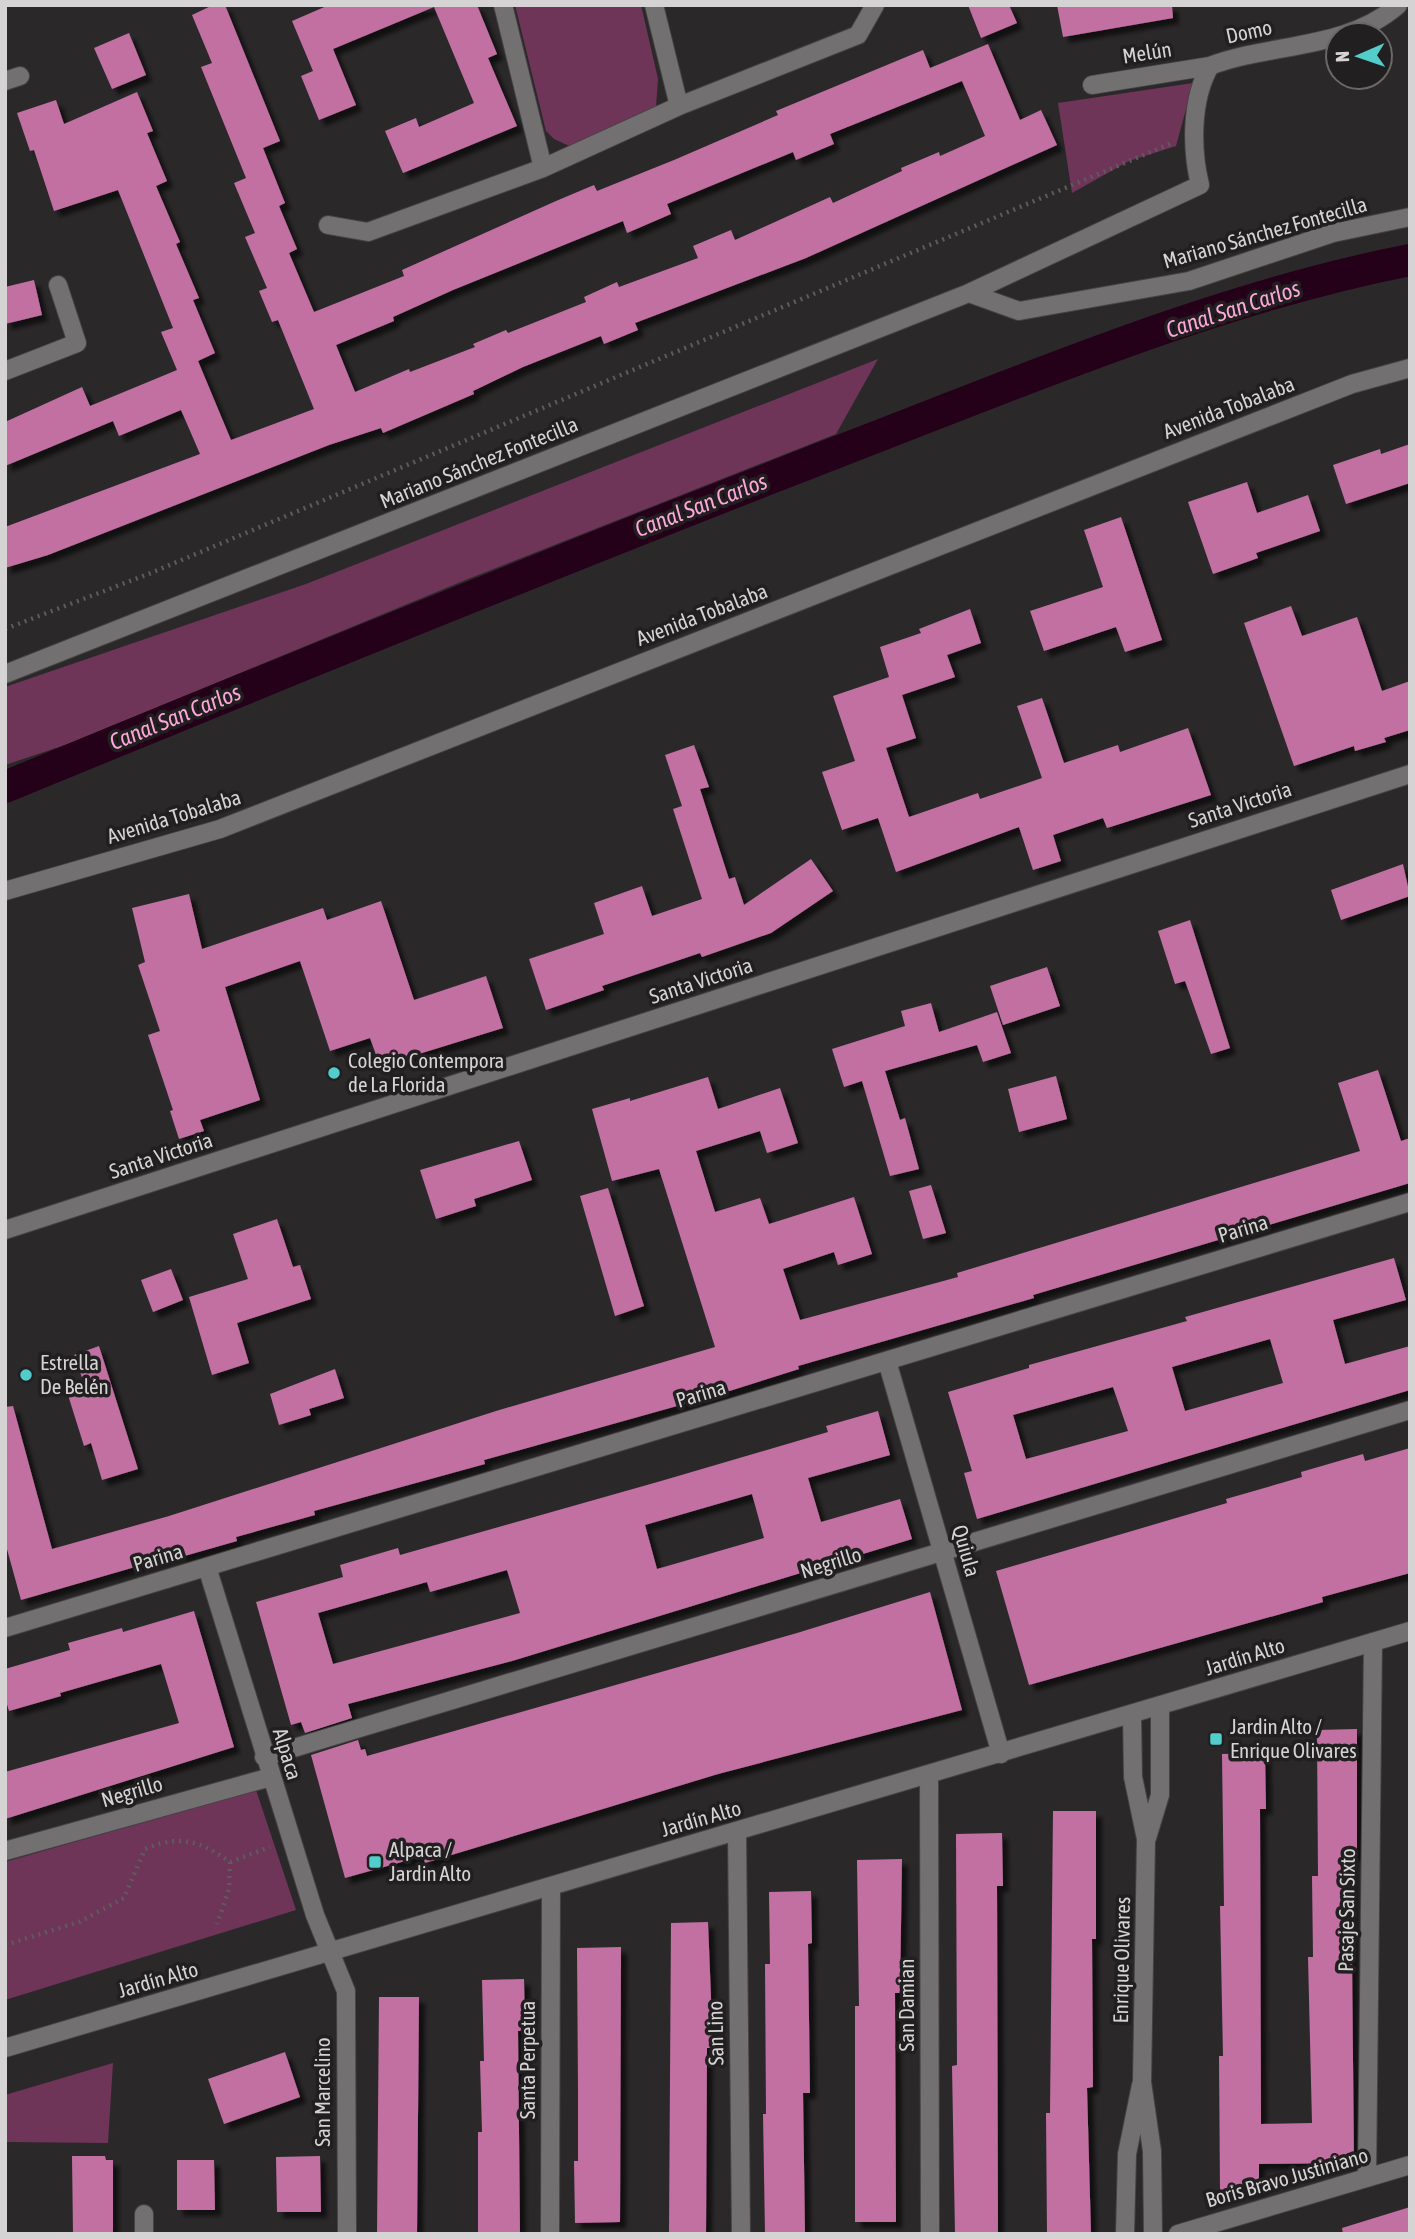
<svg xmlns="http://www.w3.org/2000/svg" width="1415" height="2239" viewBox="0 0 1415 2239" font-family="'Asap Condensed',sans-serif">
  <style>
    .green { fill: #6f3559 }
    .lines { fill: none; stroke-linecap: round; stroke-linejoin: round }
    .canal { stroke: #250119; stroke-width: 32 }
    .building { fill: #c270a2; fill-rule: evenodd; filter: url(#shadow) }
    .minor-casing { stroke: #464344; stroke-width: 20 }
    .tertiary-casing { stroke: #464344; stroke-width: 20 }
    .path { stroke: #5e5b5d; stroke-width: 4.5; stroke-dasharray: 2 5; stroke-linecap: butt }
    .minor { stroke: #737072; stroke-width: 18 }
    .tertiary { stroke: #737072; stroke-width: 18 }
    .poi-dot { fill: #53cdcb; stroke: #211f20; stroke-width: 2.5 }
    .labels { text-anchor: middle; stroke-width: 7; stroke-linejoin: round; paint-order: stroke }
    .street-label { font-size: 21px; fill: #d5d3d4; stroke: #211f20 }
    .poi-label { font-size: 21px; fill: #d5d3d4; stroke: #211f20; text-anchor: start }
    .water-label { font-size: 23px; font-style: italic; fill: #fda6d9; stroke: #211f20 }
  </style>
  <defs>
    <filter id="shadow"><feDropShadow dx="6" dy="6" stdDeviation="2" flood-color="#0009"/></filter>
  </defs>
  <rect width="100%" height="100%" fill="#2b282a"/>
  <path class="green" d="M 515,5 L 641,5 L 658,79 L 656,107 L 574,148 L 554,139 L 546,131 Z
    M 1193,83 L 1176,146 L 1129,161 L 1072,193 L 1058,103 Z
    M 878,359 L 836,434 L 468,579 L 68,744 L 5,765 L 5,687 L 306,584 Z
    M 256,1790 L 296,1910 L 5,2000 L 5,1862 Z
    M 113,2063 L 108,2143 L 5,2142 L 5,2095 Z"/>
  <g class="lines">
    <path class="canal" d="M 5,787 C 284,672 564,558 845,449 C 1027,379 1219,297 1410,260"/>
  </g>
  <path class="building" d="M 213,5 L 225,5 L 280,141 L 263,148 L 285,203 L 279,206 L 297,249 L 289,253 L 314,312 L 404,276 L 402,270 L 556,201 L 594,185 L 597,191 L 674,160 L 778,115 L 776,111 L 923,50 L 930,68 L 988,44 L 1020,120 L 1041,110 L 1057,145 L 806,258 L 635,323 L 638,330 L 604,344 L 601,336 L 523,367 L 473,391 L 474,394 L 383,433 L 381,428 L 329,445 L 48,555 L 5,568 L 5,527 L 200,454 L 181,410 L 119,436 L 113,421 L 5,466 L 5,422 L 82,387 L 90,406 L 177,370 L 161,332 L 173,328 L 118,190 L 54,211 L 34,150 L 30,151 L 17,113 L 56,100 L 64,124 L 137,92 L 153,131 L 147,133 L 167,181 L 156,186 L 180,242 L 176,244 L 199,298 L 193,300 L 215,353 L 198,361 L 231,440 L 314,409 L 278,320 L 272,322 L 259,291 L 267,288 L 245,237 L 255,233 L 234,183 L 246,178 L 201,67 L 212,63 L 192,15 ZM 962,81 L 985,136 L 940,156 L 939,152 L 901,168 L 902,171 L 833,203 L 830,197 L 735,240 L 731,230 L 693,246 L 698,258 L 619,287 L 617,282 L 584,297 L 586,302 L 508,333 L 506,330 L 473,344 L 475,347 L 410,372 L 409,369 L 355,392 L 336,345 L 394,321 L 393,317 L 453,290 L 623,221 L 627,233 L 671,214 L 667,204 L 793,152 L 796,160 L 834,144 L 830,134 Z
    M 329,5 L 477,5 L 497,54 L 488,58 L 517,126 L 403,173 L 385,131 L 416,118 L 419,127 L 474,103 L 434,7 L 333,49 L 356,105 L 319,120 L 301,76 L 313,71 L 292,21 Z
    M 968,5 L 1009,5 L 1017,23 L 981,38 Z
    M 1057,5 L 1172,5 L 1173,18 L 1063,37 Z
    M 129,33 L 146,75 L 112,89 L 94,48 Z
    M 34,280 L 42,315 L 5,324 L 5,287 Z
    M 1410,444 L 1410,483 L 1346,504 L 1333,465 L 1380,449 L 1381,454 Z
    M 1247,482 L 1257,513 L 1308,495 L 1320,531 L 1256,553 L 1258,558 L 1213,574 L 1188,502 Z
    M 1121,517 L 1162,640 L 1125,652 L 1116,627 L 1044,651 L 1030,611 L 1103,587 L 1084,530 Z
    M 1291,606 L 1302,636 L 1357,617 L 1382,691 L 1410,681 L 1410,730 L 1384,738 L 1386,742 L 1355,751 L 1354,746 L 1294,766 L 1244,623 Z
    M 970,609 L 981,643 L 947,655 L 955,677 L 902,695 L 916,738 L 886,748 L 909,817 L 978,793 L 980,799 L 1042,778 L 1017,706 L 1042,698 L 1064,763 L 1118,745 L 1120,752 L 1188,728 L 1211,795 L 1107,828 L 1103,818 L 1053,835 L 1061,861 L 1033,870 L 1019,827 L 896,872 L 878,818 L 842,830 L 822,772 L 855,761 L 833,696 L 889,677 L 880,647 L 921,633 L 919,629 Z
    M 694,745 L 709,787 L 700,789 L 729,879 L 735,877 L 744,905 L 811,859 L 833,891 L 771,933 L 702,957 L 700,953 L 602,986 L 604,990 L 546,1010 L 529,959 L 604,934 L 594,903 L 642,886 L 652,916 L 702,899 L 673,809 L 682,806 L 665,755 Z
    M 1403,864 L 1410,896 L 1341,920 L 1331,890 Z
    M 189,894 L 202,949 L 323,908 L 327,920 L 381,901 L 414,1000 L 486,976 L 503,1028 L 380,1066 L 370,1038 L 330,1051 L 300,961 L 225,987 L 260,1100 L 200,1120 L 204,1131 L 179,1139 L 170,1111 L 173,1110 L 148,1035 L 160,1031 L 138,965 L 145,962 L 132,908 Z
    M 1190,920 L 1230,1048 L 1211,1054 L 1185,981 L 1175,984 L 1158,931 Z
    M 1047,967 L 1060,1006 L 1003,1025 L 990,986 Z
    M 931,1003 L 939,1032 L 997,1012 L 1011,1053 L 983,1062 L 977,1045 L 885,1071 L 900,1120 L 905,1118 L 919,1169 L 890,1176 L 862,1081 L 844,1087 L 832,1049 L 905,1026 L 901,1011 Z
    M 1378,1070 L 1401,1141 L 1410,1138 L 1410,1183 L 1033,1295 L 1034,1298 L 798,1366 L 799,1369 L 720,1394 L 484,1460 L 485,1464 L 314,1511 L 315,1515 L 236,1537 L 237,1541 L 181,1557 L 180,1554 L 21,1600 L 5,1542 L 5,1407 L 13,1406 L 52,1549 L 169,1516 L 496,1411 L 715,1347 L 659,1169 L 612,1181 L 592,1109 L 630,1098 L 630,1101 L 708,1077 L 718,1109 L 780,1088 L 798,1143 L 767,1153 L 760,1131 L 696,1151 L 715,1212 L 760,1198 L 769,1224 L 854,1197 L 872,1254 L 838,1265 L 834,1252 L 783,1269 L 800,1320 L 958,1277 L 957,1273 L 1360,1151 L 1338,1083 Z
    M 1056,1076 L 1067,1119 L 1019,1132 L 1008,1089 Z
    M 519,1141 L 532,1180 L 474,1199 L 476,1206 L 436,1219 L 420,1170 Z
    M 931,1185 L 946,1233 L 923,1239 L 909,1191 Z
    M 608,1188 L 644,1306 L 615,1316 L 580,1196 Z
    M 277,1219 L 293,1267 L 300,1265 L 311,1299 L 237,1323 L 249,1363 L 212,1375 L 189,1297 L 248,1279 L 233,1234 Z
    M 1394,1258 L 1406,1300 L 1333,1320 L 1345,1364 L 1410,1346 L 1410,1390 L 977,1519 L 964,1473 L 972,1471 L 948,1392 L 1029,1368 L 1029,1365 L 1187,1321 L 1185,1317 ZM 1270,1339 L 1283,1383 L 1185,1411 L 1172,1367 ZM 1113,1387 L 1128,1431 L 1026,1459 L 1013,1415 Z
    M 171,1269 L 183,1300 L 153,1312 L 141,1280 Z
    M 99,1346 L 138,1469 L 102,1480 L 91,1443 L 84,1446 L 68,1395 L 86,1389 L 74,1355 Z
    M 335,1369 L 344,1398 L 309,1409 L 311,1415 L 279,1425 L 270,1394 Z
    M 878,1411 L 890,1455 L 808,1478 L 821,1522 L 900,1499 L 912,1539 L 512,1661 L 348,1704 L 352,1718 L 305,1733 L 301,1722 L 291,1725 L 256,1602 L 343,1577 L 340,1565 L 398,1548 L 400,1555 L 661,1481 L 828,1432 L 826,1426 ZM 752,1494 L 764,1538 L 657,1569 L 645,1525 ZM 507,1570 L 520,1613 L 333,1664 L 318,1613 L 427,1582 L 430,1592 Z
    M 1410,1448 L 1410,1573 L 1322,1597 L 1323,1602 L 1029,1685 L 996,1571 L 1227,1503 L 1226,1499 L 1302,1477 L 1301,1472 L 1363,1454 L 1365,1461 Z
    M 930,1592 L 962,1710 L 718,1774 L 425,1863 L 423,1856 L 345,1878 L 311,1755 L 358,1740 L 361,1750 L 365,1749 L 367,1756 L 797,1633 Z
    M 194,1611 L 234,1747 L 5,1819 L 5,1772 L 179,1723 L 161,1664 L 60,1693 L 61,1696 L 9,1711 L 5,1698 L 5,1669 L 70,1650 L 68,1643 L 122,1628 L 123,1632 Z
    M 1357,1729 L 1357,1855 L 1351,1855 L 1354,2163 L 1259,2164 L 1259,2190 L 1220,2191 L 1219,2056 L 1223,2056 L 1220,1906 L 1224,1906 L 1222,1754 L 1265,1753 L 1266,1809 L 1260,1809 L 1261,2124 L 1312,2123 L 1308,1957 L 1313,1957 L 1312,1876 L 1318,1876 L 1317,1730 Z
    M 1053,1811 L 1096,1811 L 1096,1939 L 1092,1939 L 1093,2087 L 1087,2088 L 1091,2234 L 1047,2234 L 1046,2113 L 1050,2113 Z
    M 1002,1833 L 1003,1886 L 997,1886 L 998,2234 L 955,2234 L 952,2066 L 957,2065 L 956,1834 Z
    M 902,1859 L 900,1993 L 895,1993 L 896,2222 L 855,2222 L 855,2006 L 859,2006 L 857,1860 Z
    M 811,1891 L 812,1943 L 808,1944 L 810,2093 L 803,2093 L 805,2234 L 765,2234 L 763,2114 L 766,2114 L 765,1964 L 770,1964 L 769,1892 Z
    M 708,1922 L 713,2048 L 707,2048 L 706,2234 L 669,2234 L 671,1923 Z
    M 621,1947 L 620,2222 L 575,2223 L 574,2161 L 578,2161 L 578,2090 L 577,1948 Z
    M 524,1979 L 525,2031 L 518,2031 L 520,2234 L 478,2234 L 478,2132 L 482,2132 L 480,2061 L 484,2061 L 482,1980 Z
    M 379,1997 L 419,1997 L 417,2234 L 377,2234 Z
    M 285,2052 L 300,2097 L 224,2124 L 208,2079 Z
    M 72,2156 L 105,2156 L 106,2160 L 113,2160 L 113,2234 L 73,2234 Z
    M 320,2156 L 321,2212 L 277,2212 L 276,2157 Z
    M 177,2160 L 214,2160 L 215,2210 L 177,2210 Z
    M 1410,2207 L 1410,2234 L 1343,2234 L 1342,2228 Z"/>
  <g class="lines">
    <defs>
      <path id="minor" d="M 503,5 L 543,168
        M 654,5 L 679,106
        M 5,81 L 20,76
        M 1092,85 L 1210,66
        M 328,225 L 368,232 L 543,168 L 679,106 L 858,35 L 875,5
        M 969,293 L 1019,311 L 1189,281 L 1333,233 L 1410,217
        M 5,371 L 77,343 L 58,285
        M 5,674 L 969,293 L 1200,185 C 1191,148 1191,99 1210,66 C 1270,43 1347,50 1398,5
        M 5,891 L 220,829 L 1352,384 L 1410,368
        M 5,1230 L 1410,774
        M 887,1361 L 1001,1754
        M 207,1567 L 315,1915 L 346,1991 L 347,2234
        M 5,1628 L 1410,1202
        M 264,1757 L 1410,1410
        M 929,1775 L 930,2234
        M 737,1832 L 741,2234
        M 5,1851 L 271,1777
        M 1367,2178 L 1373,1642
        M 144,2234 L 144,2214
        M 550,2234 L 551,1887
        M 1178,2234 L 1410,2165"/>
      <path id="tertiary" d="M 1132,1715 L 1133,1777 L 1146,1839 L 1142,2082 L 1152,2151 L 1153,2234
        M 1147,1838 L 1160,1795 L 1160,1707
        M 5,2048 L 1410,1631
        M 1125,2234 L 1127,2154 L 1141,2085"/>
    </defs>
    <use href="#minor" class="minor-casing"/>
    <use href="#tertiary" class="tertiary-casing"/>
    <path class="path" d="M 5,629 L 146,575 L 1172,143
      M 230,1862 L 270,1847
      M 5,1945 L 79,1922 L 124,1898 L 145,1849 C 181,1834 200,1841 230,1862 L 229,1889 L 217,1924"/>
    <use href="#minor" class="minor"/>
    <use href="#tertiary" class="tertiary"/>
  </g>
  <g class="poi-dot">
    <circle cx="334" cy="1073" r="7"/>
    <circle cx="26" cy="1375" r="7"/>
    <rect x="1209" y="1732" width="14" height="14" rx="3.5"/>
    <rect x="368" y="1855" width="14" height="14" rx="3.5"/>
  </g>
  <g class="labels">
    <g class="street-label">
      <text transform="translate(1249 32) rotate(-12)" y="7">Domo</text>
      <text transform="translate(1147 53) rotate(-9)" y="7">Melún</text>
      <text transform="translate(1265 233) rotate(-16)" y="7">Mariano Sánchez Fontecilla</text>
      <text transform="translate(1229 408) rotate(-21)" y="7">Avenida Tobalaba</text>
      <text transform="translate(479 463) rotate(-22)" y="7">Mariano Sánchez Fontecilla</text>
      <text transform="translate(702 615) rotate(-21)" y="7">Avenida Tobalaba</text>
      <text transform="translate(1240 805) rotate(-18)" y="7">Santa Victoria</text>
      <text transform="translate(174 817) rotate(-17)" y="7">Avenida Tobalaba</text>
      <text transform="translate(701 981) rotate(-18)" y="7">Santa Victoria</text>
      <text transform="translate(161 1156) rotate(-18)" y="7">Santa Victoria</text>
      <text transform="translate(1243 1229) rotate(-17)" y="7">Parina</text>
      <text transform="translate(701 1394) rotate(-17)" y="7">Parina</text>
      <text transform="translate(966 1551) rotate(74)" y="7">Quiula</text>
      <text transform="translate(158 1558) rotate(-17)" y="7">Parina</text>
      <text transform="translate(831 1563) rotate(-17)" y="7">Negrillo</text>
      <text transform="translate(1245 1657) rotate(-17)" y="7">Jardín Alto</text>
      <text transform="translate(287 1754) rotate(73)" y="7">Alpaca</text>
      <text transform="translate(132 1792) rotate(-16)" y="7">Negrillo</text>
      <text transform="translate(701 1819) rotate(-16)" y="7">Jardín Alto</text>
      <text transform="translate(1347 1910) rotate(-89)" y="7">Pasaje San Sixto</text>
      <text transform="translate(1122 1960) rotate(-89)" y="7">Enrique Olivares</text>
      <text transform="translate(158 1980) rotate(-16)" y="7">Jardín Alto</text>
      <text transform="translate(907 2005) rotate(-90)" y="7">San Damian</text>
      <text transform="translate(716 2033) rotate(-91)" y="7">San Lino</text>
      <text transform="translate(528 2060) rotate(-90)" y="7">Santa Perpetua</text>
      <text transform="translate(323 2092) rotate(-90)" y="7">San Marcelino</text>
      <text transform="translate(1287 2178) rotate(-16)" y="7">Boris Bravo Justiniano</text>
    </g>
    <g class="poi-label">
      <text x="348" y="1068">Colegio Contempora<tspan x="348" dy="24">de La Florida</tspan></text>
      <text x="40" y="1370">Estrella<tspan x="40" dy="24">De Belén</tspan></text>
      <text x="1230" y="1734">Jardin Alto /<tspan x="1230" dy="24">Enrique Olivares</tspan></text>
      <text x="389" y="1857">Alpaca /<tspan x="389" dy="24">Jardin Alto</tspan></text>
    </g>
    <g class="water-label">
      <text transform="translate(1233 309) rotate(-18)" y="8">Canal San Carlos</text>
      <text transform="translate(701 505) rotate(-21)" y="8">Canal San Carlos</text>
      <text transform="translate(175 717) rotate(-22)" y="8">Canal San Carlos</text>
    </g>
  </g>
  <rect width="1415" height="2239" fill="none" stroke="#d5d3d4" stroke-width="14"/>
  <g transform="translate(1359 56) rotate(268)"><circle r="33" fill="#211f20" stroke="#696768" stroke-width="2"/>
  <path d="M0-5L12 26L0 18L-12 26Z" fill="#53cdcb"/>
  <text y="-10" font-size="19" font-weight="bold" text-anchor="middle" fill="#d5d3d4">N</text>
  </g>
</svg>
